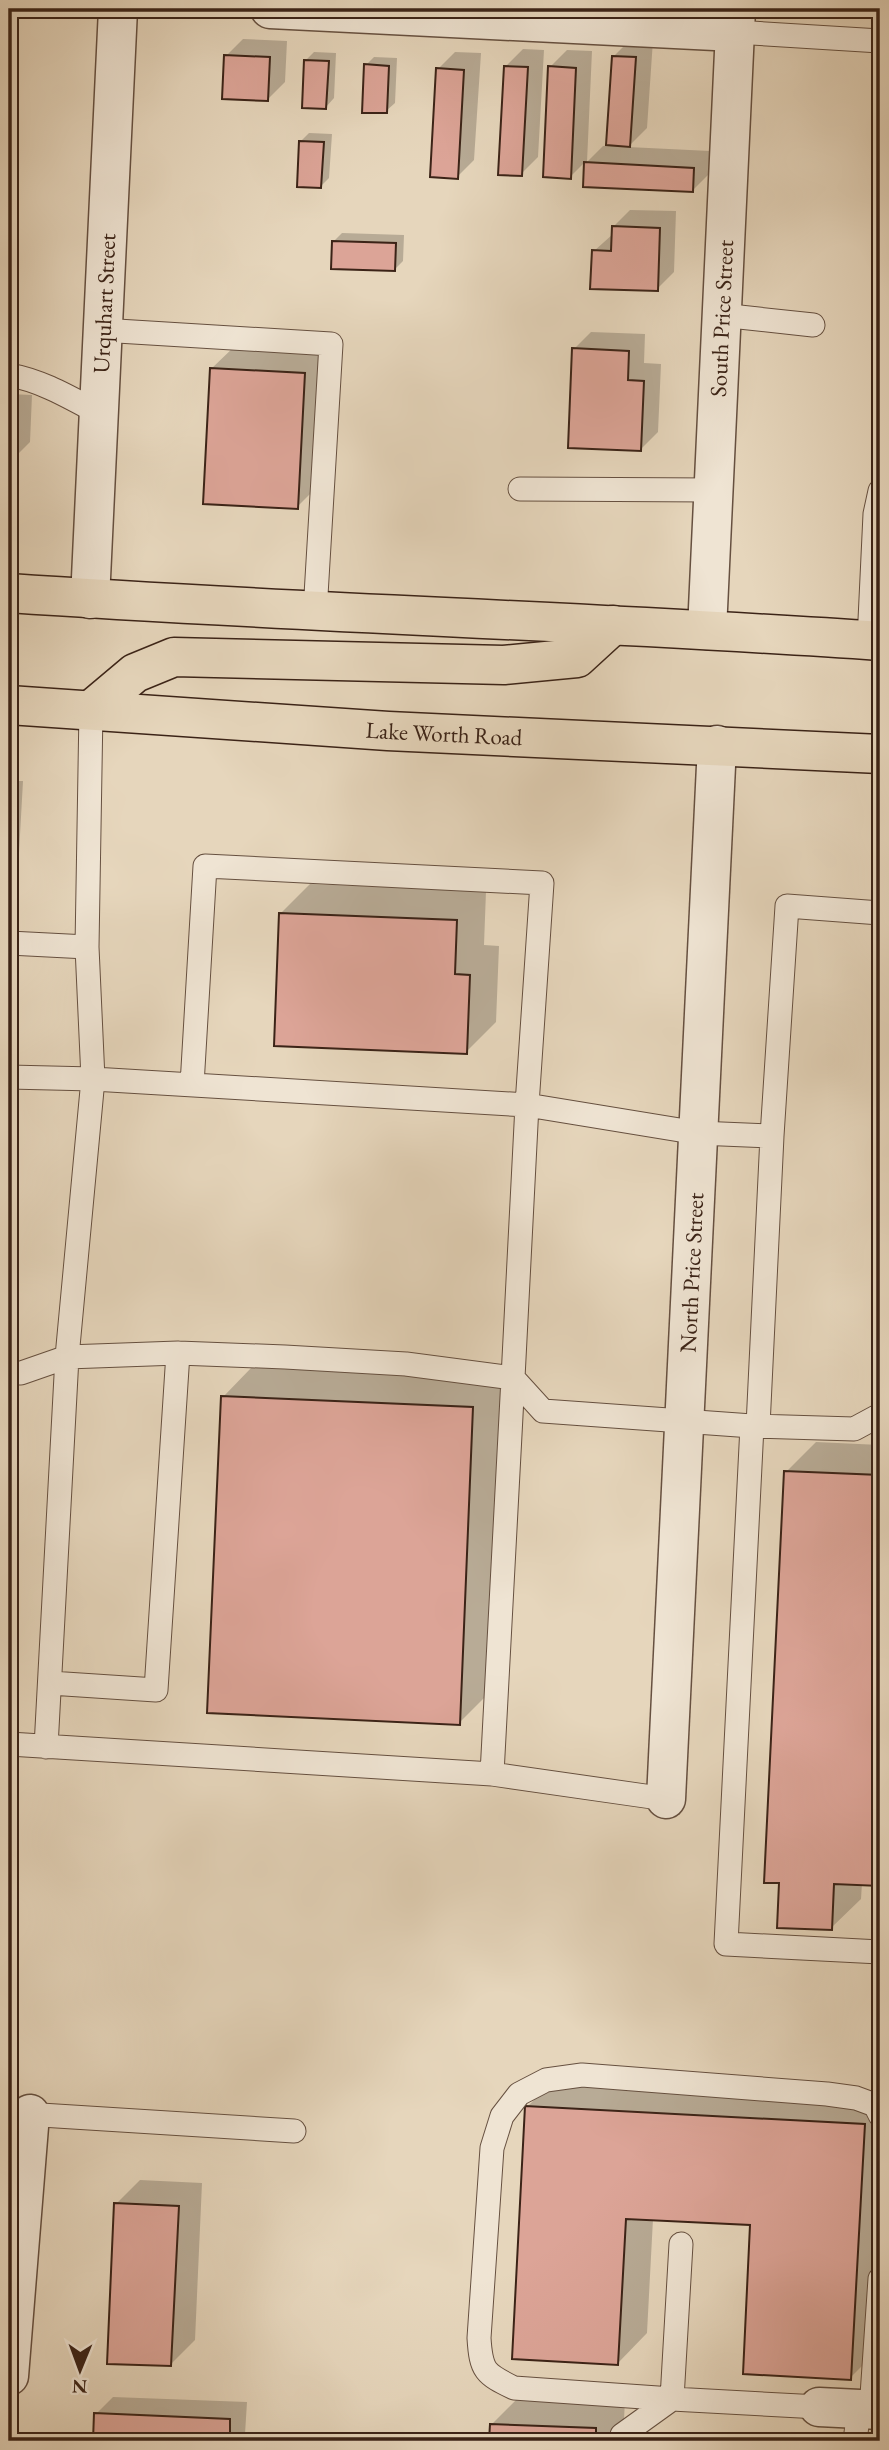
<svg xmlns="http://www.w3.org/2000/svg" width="889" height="2450" viewBox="0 0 889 2450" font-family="'EB Garamond',serif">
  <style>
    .shadow { fill: #0003 }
    .building { fill: #dca497; stroke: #3b2317; stroke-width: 2 }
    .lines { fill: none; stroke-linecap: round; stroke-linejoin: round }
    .lane-casing { stroke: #665040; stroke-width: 25 }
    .street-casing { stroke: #665040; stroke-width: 41 }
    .primary-casing { stroke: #3b2317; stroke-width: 41 }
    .lane { stroke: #efe4d3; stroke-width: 23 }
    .street { stroke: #efe4d3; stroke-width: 38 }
    .primary { stroke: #e6d6bc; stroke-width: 38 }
    .labels { text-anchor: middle; stroke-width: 5; stroke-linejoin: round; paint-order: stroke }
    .street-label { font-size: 23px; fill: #3b2317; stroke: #efe4d3 }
  </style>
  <rect width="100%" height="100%" fill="#e6d6bc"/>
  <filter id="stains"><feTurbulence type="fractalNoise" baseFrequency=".00286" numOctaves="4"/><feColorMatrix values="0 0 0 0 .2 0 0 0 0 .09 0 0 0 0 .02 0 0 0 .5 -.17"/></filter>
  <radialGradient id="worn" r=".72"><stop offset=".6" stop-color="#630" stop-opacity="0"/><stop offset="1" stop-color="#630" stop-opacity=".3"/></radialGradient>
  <path class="shadow" d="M 243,39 L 287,41 L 285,82 L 268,99 L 226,56 Z
    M 631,39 L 653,40 L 647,128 L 628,147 L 710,151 L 709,174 L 692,191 L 585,185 L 586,161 L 570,177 L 550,67 L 567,50 L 592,51 L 587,162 L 603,146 L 608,146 L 614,56 Z
    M 523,49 L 544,50 L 538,157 L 521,174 L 506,66 Z
    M 314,52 L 336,53 L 334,98 L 326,107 L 305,61 Z
    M 455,52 L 481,53 L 474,160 L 457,177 L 438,69 Z
    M 374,57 L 397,58 L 395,103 L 386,111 L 366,65 Z
    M 9,101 L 16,102 L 13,152 L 9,157 Z
    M 309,133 L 332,134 L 329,178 L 321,186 L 301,141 Z
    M 630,210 L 676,211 L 674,272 L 657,289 L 594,251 L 613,234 L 613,227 Z
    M 342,233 L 404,235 L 403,261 L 394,270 L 334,241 Z
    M 591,332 L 645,334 L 644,363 L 661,364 L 658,432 L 641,449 L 574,349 Z
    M 236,345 L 328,349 L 321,483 L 297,507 L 211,369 Z
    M 9,394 L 32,395 L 30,442 L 13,459 L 9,459 Z
    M 9,781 L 23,781 L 18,871 L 9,881 Z
    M 310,884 L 486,891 L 484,945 L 499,946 L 496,1022 L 466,1052 L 281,913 Z
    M 252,1367 L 502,1378 L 489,1693 L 459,1723 L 223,1397 Z
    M 816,1442 L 880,1445 L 880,1884 L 862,1883 L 861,1899 L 831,1928 L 786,1472 Z
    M 557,2077 L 880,2094 L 880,2348 L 850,2378 L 752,2224 L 653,2219 L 647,2333 L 618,2363 L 527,2107 Z
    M 140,2180 L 202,2183 L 195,2340 L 170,2365 L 116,2204 Z
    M 521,2395 L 625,2399 L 623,2441 L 491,2441 L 491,2425 Z
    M 113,2397 L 247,2402 L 245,2434 L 238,2441 L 95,2441 L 96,2414 Z"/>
  <path class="building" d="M 224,55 L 270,57 L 268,101 L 222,99 Z
    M 612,56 L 636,57 L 630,147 L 606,145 Z
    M 304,60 L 329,61 L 326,109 L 302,108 Z
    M 364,64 L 389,66 L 387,113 L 362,113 Z
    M 504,66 L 528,67 L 522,176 L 498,175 Z
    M 548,66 L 576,68 L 571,179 L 543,177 Z
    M 436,68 L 464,70 L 458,179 L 430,177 Z
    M 299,141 L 324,142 L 321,188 L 297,187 Z
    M 584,162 L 694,168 L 693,192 L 583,187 Z
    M 612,226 L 660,228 L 658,291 L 590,289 L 592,250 L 611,251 Z
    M 332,241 L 396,243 L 395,271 L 331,269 Z
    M 572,348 L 629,351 L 628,380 L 644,381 L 641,451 L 568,448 Z
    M 210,368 L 305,373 L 298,509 L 203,504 Z
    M 9,411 L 15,411 L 13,461 L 9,461 Z
    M 279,913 L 457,920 L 455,974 L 470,975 L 467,1054 L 274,1046 Z
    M 221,1396 L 473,1407 L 460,1725 L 207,1713 Z
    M 784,1471 L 880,1475 L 880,1886 L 834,1884 L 832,1930 L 777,1928 L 779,1883 L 764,1883 Z
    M 525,2106 L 865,2124 L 851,2380 L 743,2374 L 750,2225 L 626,2219 L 618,2365 L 512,2359 Z
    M 114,2203 L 179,2206 L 171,2366 L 107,2364 Z
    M 94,2413 L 230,2419 L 230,2441 L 93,2441 Z
    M 490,2424 L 596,2428 L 596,2441 L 489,2441 Z"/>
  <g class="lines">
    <defs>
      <path id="lane" d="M 735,32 L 880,41
        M 721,315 L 813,325
        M 101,330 L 331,344 L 315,612
        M 9,375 C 40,380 69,397 97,412
        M 520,489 L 713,490
        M 869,641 L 875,514 L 880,491
        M 9,943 L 87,947 L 93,1079 L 527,1105 L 542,883 L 205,866 L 192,1085
        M 87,947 L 91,710
        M 9,1077 L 93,1079 L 67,1357 L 21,1373 L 9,1373
        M 752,1426 L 726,1944 L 880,1952
        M 758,1426 L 772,1136 L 787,906 L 880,913
        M 50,1683 L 156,1690 L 178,1353
        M 9,1744 L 492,1774
        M 46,1747 L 67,1357 L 178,1353 L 285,1357 L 406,1364 L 513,1378 L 527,1105 L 698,1133 L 772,1136
        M 666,1799 L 492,1774 L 513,1378 L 543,1411 L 752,1426 L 854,1429 L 880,1415
        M 9,2113 L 294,2131
        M 681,2244 L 672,2399 L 819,2407
        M 672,2399 L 514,2388 C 485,2374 481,2371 479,2338 L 492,2148 L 502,2116 L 519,2094 L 546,2080 L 582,2075 L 827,2094 L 856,2098 L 875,2105 L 880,2115
        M 871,2410 L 880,2279
        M 621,2441 L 622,2435 L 672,2399
        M 855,2441 L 859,2409"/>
      <g id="street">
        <path d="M 270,9 L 735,32"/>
        <path id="s1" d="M 90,599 L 118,9"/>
        <path id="s2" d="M 707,630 L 736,9"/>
        <path id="s3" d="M 666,1799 L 717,745"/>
        <path d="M 9,2376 L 30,2114"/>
        <path d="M 819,2407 L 880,2410"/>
      </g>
      <g id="primary">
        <path d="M 9,593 C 299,613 590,621 880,641"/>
        <path id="s4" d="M 9,705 L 388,731 L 880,754"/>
        <path d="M 91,710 L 135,673 L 174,657 L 504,665 L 577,658 L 613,625"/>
      </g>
    </defs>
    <use href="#lane" class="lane-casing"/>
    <use href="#street" class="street-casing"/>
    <use href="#primary" class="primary-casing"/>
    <use href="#lane" class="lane"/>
    <use href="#street" class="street"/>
    <use href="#primary" class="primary"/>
  </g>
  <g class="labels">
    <g class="street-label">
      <text dy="8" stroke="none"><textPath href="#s1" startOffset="296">Urquhart Street</textPath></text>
      <text dy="8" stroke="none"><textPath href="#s2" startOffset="312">South Price Street</textPath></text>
      <text dy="8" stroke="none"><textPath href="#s4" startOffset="436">Lake Worth Road</textPath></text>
      <text dy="8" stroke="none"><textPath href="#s3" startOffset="527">North Price Street</textPath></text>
    </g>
  </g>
  <rect width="889" height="2450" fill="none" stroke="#e6d6bc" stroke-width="35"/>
  <rect x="10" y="10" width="868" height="2429" fill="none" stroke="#3b2317" stroke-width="3.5"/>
  <rect x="18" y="18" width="854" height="2415" fill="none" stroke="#3b2317" stroke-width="2"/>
  <g transform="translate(80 2370) rotate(181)" stroke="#efe4d3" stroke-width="5" paint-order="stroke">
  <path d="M0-5L12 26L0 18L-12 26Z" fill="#3b2317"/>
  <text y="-10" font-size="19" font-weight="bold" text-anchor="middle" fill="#3b2317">N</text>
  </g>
  <rect width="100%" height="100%" filter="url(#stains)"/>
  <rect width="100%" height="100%" fill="url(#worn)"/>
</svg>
